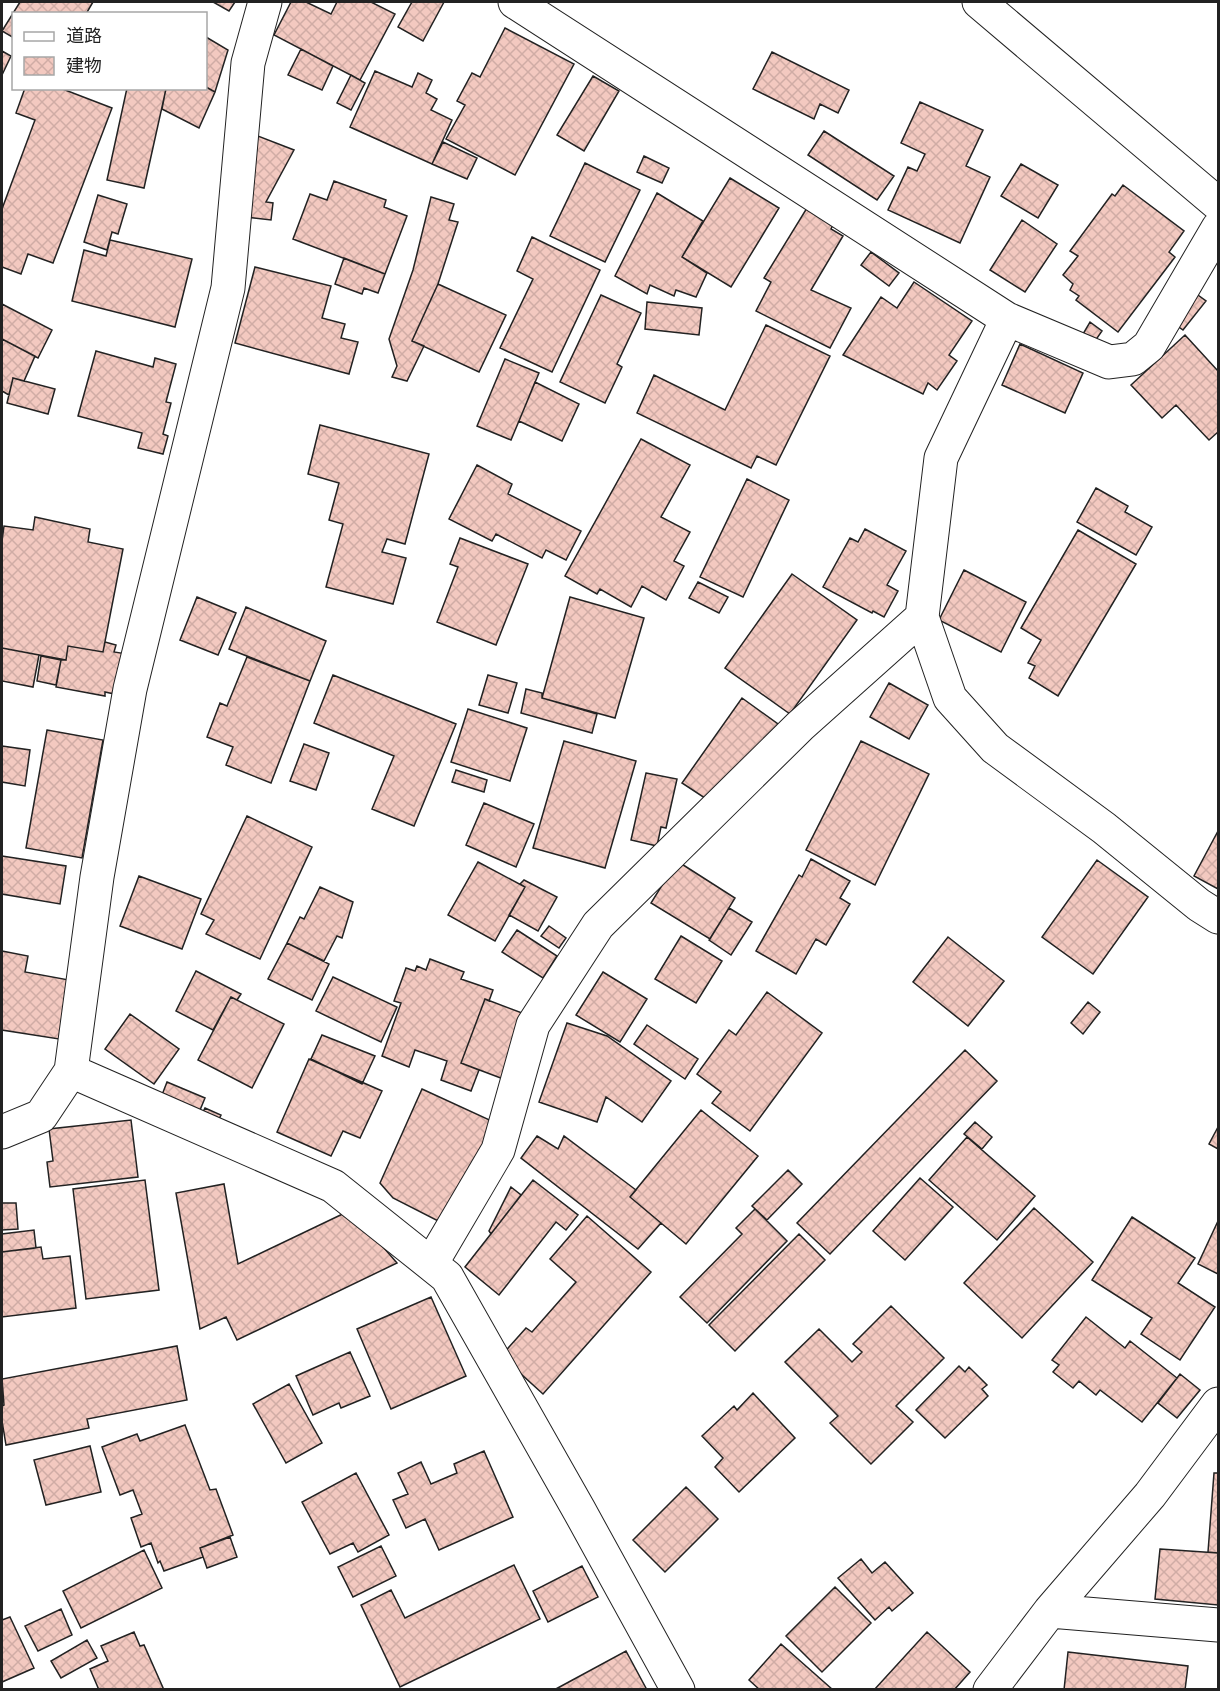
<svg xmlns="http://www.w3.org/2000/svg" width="1220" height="1691" viewBox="0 0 1220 1691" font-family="Roboto,'Noto Sans JP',sans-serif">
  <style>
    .building { fill: url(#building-cross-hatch); stroke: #222; stroke-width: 1.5 }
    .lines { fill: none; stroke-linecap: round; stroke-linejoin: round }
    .minor-casing { stroke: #222; stroke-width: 35 }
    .minor { stroke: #fff; stroke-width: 33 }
  </style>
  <defs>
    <pattern id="building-cross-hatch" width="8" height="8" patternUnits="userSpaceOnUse" patternTransform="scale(1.5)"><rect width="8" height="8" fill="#f3c9c0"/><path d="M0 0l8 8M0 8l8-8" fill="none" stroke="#d0aca5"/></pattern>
  </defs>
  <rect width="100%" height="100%" fill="#fff"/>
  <path class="building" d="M 20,2 L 93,2 L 86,14 L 14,14 L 14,38 L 2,31 Z
    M 213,2 L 235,2 L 229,11 Z
    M 291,2 L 306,2 L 331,14 L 337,2 L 371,2 L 395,14 L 360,80 L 274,35 Z
    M 412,2 L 444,2 L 423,41 L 398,27 Z
    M 505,28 L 574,64 L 515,175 L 446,139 L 465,105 L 457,101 L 472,73 L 480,77 Z
    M 206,37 L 228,50 L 215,92 L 206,87 Z
    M 301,49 L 333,66 L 322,90 L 288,75 Z
    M 2,51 L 11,56 L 2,75 Z
    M 772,52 L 849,90 L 838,113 L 820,104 L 814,119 L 753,89 Z
    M 375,71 L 412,87 L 418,73 L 432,80 L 426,93 L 437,99 L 431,110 L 452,120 L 432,164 L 350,127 Z
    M 351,75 L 365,83 L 351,110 L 337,103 Z
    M 593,76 L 619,91 L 584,151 L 557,135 Z
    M 206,87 L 215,92 L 199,128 L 162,109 L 166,88 L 206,88 Z
    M 25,88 L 60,88 L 112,108 L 53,263 L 28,254 L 21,274 L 2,267 L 2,209 L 35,120 L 16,113 Z
    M 127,88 L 166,89 L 144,188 L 107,180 Z
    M 920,102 L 983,130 L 966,166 L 990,177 L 960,243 L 888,210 L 908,167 L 917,171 L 925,154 L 901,143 Z
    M 824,131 L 894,176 L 877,200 L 808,155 Z
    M 250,133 L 294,150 L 266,202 L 273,203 L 271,220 L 246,217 Z
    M 443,142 L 477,158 L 467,179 L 432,164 Z
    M 644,156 L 669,168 L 662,183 L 637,172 Z
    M 585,163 L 640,190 L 605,262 L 550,236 Z
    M 1021,164 L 1058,185 L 1038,218 L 1001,196 Z
    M 730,178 L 779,208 L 731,287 L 682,257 Z
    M 334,181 L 386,200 L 384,207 L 407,216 L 385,274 L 293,239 L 310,194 L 327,200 Z
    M 1123,185 L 1184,231 L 1169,252 L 1175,257 L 1118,332 L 1076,300 L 1079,296 L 1070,290 L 1073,284 L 1063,275 L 1078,256 L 1070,251 L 1112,194 L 1115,196 Z
    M 657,193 L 703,221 L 682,257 L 707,273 L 696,297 L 676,290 L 674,296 L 650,285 L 647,294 L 615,276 Z
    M 98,195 L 127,204 L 118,234 L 112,232 L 107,250 L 84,242 Z
    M 431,197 L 454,204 L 449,220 L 458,222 L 438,284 L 412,341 L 424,346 L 407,381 L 392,377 L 397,366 L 389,339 L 413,270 Z
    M 810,203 L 836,219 L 831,229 L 843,236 L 811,290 L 851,308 L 830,348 L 756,311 L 771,282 L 764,278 Z
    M 1022,220 L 1057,244 L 1025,292 L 990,270 Z
    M 532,237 L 600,270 L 552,372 L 500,348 L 533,279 L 517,271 Z
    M 110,240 L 192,259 L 175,327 L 72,301 L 84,250 L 106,256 Z
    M 871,252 L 899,273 L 889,286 L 861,265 Z
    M 344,258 L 385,274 L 378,293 L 364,288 L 362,294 L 335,284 Z
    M 255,267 L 331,286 L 322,318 L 345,324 L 341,338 L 358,342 L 349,374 L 235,343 Z
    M 914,282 L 972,321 L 949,355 L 957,361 L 937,390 L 928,383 L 923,394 L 843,355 L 881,297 L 897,308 Z
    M 438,284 L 506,315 L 479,372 L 412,341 Z
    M 1191,290 L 1206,301 L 1183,330 L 1169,320 Z
    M 601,295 L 641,313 L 617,364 L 622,367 L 605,403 L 560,382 Z
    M 647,302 L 702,308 L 699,335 L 645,329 Z
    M 2,304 L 52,330 L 38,358 L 2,339 Z
    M 1090,322 L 1102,331 L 1095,341 L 1083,334 Z
    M 766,325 L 830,356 L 776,465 L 757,456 L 751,468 L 637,413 L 654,375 L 725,410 Z
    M 1185,335 L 1218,371 L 1218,432 L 1209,440 L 1176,405 L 1162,418 L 1131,385 Z
    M 2,339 L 35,356 L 24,381 L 13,378 L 9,395 L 2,391 Z
    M 1020,344 L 1083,373 L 1065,413 L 1002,385 Z
    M 96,351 L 153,367 L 155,358 L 176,364 L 166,402 L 171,403 L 163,434 L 168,436 L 163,454 L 138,448 L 142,433 L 78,416 Z
    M 505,359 L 539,373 L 511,440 L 477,426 Z
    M 13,378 L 55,389 L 48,414 L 7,403 Z
    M 535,382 L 579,404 L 562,441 L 519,421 Z
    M 320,425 L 429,454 L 405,544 L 387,539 L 382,552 L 406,558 L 393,604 L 326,587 L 343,524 L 329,520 L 339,483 L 308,474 Z
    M 641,439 L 690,465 L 661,517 L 690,532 L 674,561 L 684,566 L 666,600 L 642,586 L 631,607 L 600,589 L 597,594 L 565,576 Z
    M 477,465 L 512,484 L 508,494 L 581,531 L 566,560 L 546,550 L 542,558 L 496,534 L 492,541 L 449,519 Z
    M 747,479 L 789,500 L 743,597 L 700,577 Z
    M 1096,488 L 1128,506 L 1125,512 L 1152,527 L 1136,555 L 1077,522 Z
    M 35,517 L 90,529 L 88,542 L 123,549 L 103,652 L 68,646 L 66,660 L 2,648 L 2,541 L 4,526 L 33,530 Z
    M 865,529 L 906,551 L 887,585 L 898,591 L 884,617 L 873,611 L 872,613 L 823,587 L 850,538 L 858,542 Z
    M 1078,530 L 1136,564 L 1058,696 L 1029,678 L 1035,666 L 1028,663 L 1041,640 L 1021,628 Z
    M 460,538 L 528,564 L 496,645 L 437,622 L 458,567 L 450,564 Z
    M 964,570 L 1026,602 L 1001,652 L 939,620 Z
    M 792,574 L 857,620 L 790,714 L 725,668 Z
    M 698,582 L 728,597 L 719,613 L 689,598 Z
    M 197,597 L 236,613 L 218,655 L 180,640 Z
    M 570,597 L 644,618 L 615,718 L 542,698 Z
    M 246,607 L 326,641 L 310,681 L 229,649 Z
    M 105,642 L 116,645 L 114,652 L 127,654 L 119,695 L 105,692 L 105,696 L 56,687 L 61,660 L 66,660 L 68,646 L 103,652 Z
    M 2,648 L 39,655 L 33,687 L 2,681 Z
    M 41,656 L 61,660 L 56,685 L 37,681 Z
    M 247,657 L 310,681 L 271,783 L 226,765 L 233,747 L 207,737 L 220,703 L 227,706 Z
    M 333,675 L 456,724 L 414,826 L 372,809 L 394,756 L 314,723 Z
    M 488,675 L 517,683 L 508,713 L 479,705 Z
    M 889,683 L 928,705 L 909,739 L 870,717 Z
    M 526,689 L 542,693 L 542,698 L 597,714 L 592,733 L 521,713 Z
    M 742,698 L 778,724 L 717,806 L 682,783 Z
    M 468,709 L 527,728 L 510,781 L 451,762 Z
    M 47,730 L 103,740 L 82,858 L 26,848 Z
    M 564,741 L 636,761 L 605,868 L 533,848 Z
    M 861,741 L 929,774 L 875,885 L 806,850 Z
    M 304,744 L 329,753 L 316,790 L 290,781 Z
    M 2,746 L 30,750 L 25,786 L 2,782 Z
    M 456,770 L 487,780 L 484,792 L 452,782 Z
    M 646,773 L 677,779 L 666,828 L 661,827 L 657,846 L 631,840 Z
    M 484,803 L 534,824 L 516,867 L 466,845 Z
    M 247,816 L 312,847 L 260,959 L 206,934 L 214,920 L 201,914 Z
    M 1218,831 L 1218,889 L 1194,876 Z
    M 2,856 L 66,866 L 60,904 L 2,894 Z
    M 811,859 L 850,881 L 840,898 L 850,904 L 826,945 L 816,939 L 796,974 L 756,951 L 799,875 L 802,877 Z
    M 1097,860 L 1148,897 L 1093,974 L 1042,937 Z
    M 677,861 L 735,898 L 710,939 L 651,903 Z
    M 478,862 L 525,887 L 495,941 L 448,915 Z
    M 139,876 L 201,899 L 182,949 L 120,926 Z
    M 524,880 L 557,897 L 538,931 L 509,915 L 525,887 L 520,884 Z
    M 320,887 L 353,902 L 342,938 L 337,936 L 324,961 L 287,943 L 300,917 L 304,919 Z
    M 729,908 L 752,922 L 731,955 L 709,940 Z
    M 549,926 L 566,938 L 559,948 L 541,936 Z
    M 517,930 L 557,956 L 543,978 L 502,952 Z
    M 681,936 L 722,961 L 696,1003 L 655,979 Z
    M 948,937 L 1004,981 L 968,1026 L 913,982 Z
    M 287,943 L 329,964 L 312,1000 L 268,979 Z
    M 2,951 L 28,956 L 25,972 L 69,980 L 59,1039 L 2,1030 Z
    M 430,959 L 464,972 L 461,979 L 493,990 L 489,1001 L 485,999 L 461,1063 L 479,1070 L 471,1091 L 441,1080 L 447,1061 L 415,1050 L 409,1067 L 382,1056 L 401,1003 L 394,1001 L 406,968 L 415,971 L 417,966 L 426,970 Z
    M 196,971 L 241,994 L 237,1000 L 231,997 L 213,1030 L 176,1011 Z
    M 603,972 L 647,999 L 620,1042 L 576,1015 Z
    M 333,977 L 397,1007 L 381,1042 L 316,1011 Z
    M 767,992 L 822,1033 L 750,1131 L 712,1103 L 721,1092 L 697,1074 L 729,1030 L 736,1035 Z
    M 231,997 L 284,1024 L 252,1088 L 198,1060 Z
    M 485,999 L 530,1016 L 506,1080 L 461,1063 Z
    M 1088,1002 L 1100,1012 L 1083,1034 L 1071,1023 Z
    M 130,1014 L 179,1049 L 154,1084 L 105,1049 Z
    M 567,1023 L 607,1036 L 671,1081 L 642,1122 L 606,1097 L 597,1122 L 539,1102 Z
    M 647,1025 L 698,1059 L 685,1079 L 634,1044 Z
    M 322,1035 L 375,1056 L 362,1084 L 311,1059 Z
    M 965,1050 L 997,1081 L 830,1254 L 797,1223 Z
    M 309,1059 L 382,1091 L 360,1138 L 343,1131 L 331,1156 L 277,1132 Z
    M 167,1082 L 205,1098 L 198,1115 L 160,1100 Z
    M 422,1089 L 494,1122 L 446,1225 L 393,1198 L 380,1183 Z
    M 205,1108 L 221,1115 L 216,1125 L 200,1118 Z
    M 701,1110 L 758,1156 L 686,1244 L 630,1197 Z
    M 131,1120 L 138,1177 L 50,1187 L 47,1162 L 53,1161 L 49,1129 Z
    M 975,1122 L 992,1137 L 982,1149 L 964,1134 Z
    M 1218,1127 L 1218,1149 L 1209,1144 Z
    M 537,1136 L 558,1149 L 564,1136 L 636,1190 L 630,1197 L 661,1223 L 638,1249 L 521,1158 Z
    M 967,1137 L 1035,1196 L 997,1240 L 929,1180 Z
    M 788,1170 L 802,1184 L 767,1220 L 752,1206 Z
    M 920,1178 L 953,1207 L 905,1260 L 873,1231 Z
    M 145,1180 L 159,1290 L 86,1299 L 73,1189 Z
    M 533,1180 L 578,1215 L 566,1230 L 556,1222 L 499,1295 L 465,1267 Z
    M 224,1184 L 238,1264 L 351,1210 L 397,1263 L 237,1340 L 226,1317 L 200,1329 L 176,1193 Z
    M 511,1187 L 521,1195 L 491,1234 L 489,1231 Z
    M 2,1203 L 16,1203 L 18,1229 L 2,1230 Z
    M 1034,1208 L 1093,1262 L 1022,1338 L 964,1283 Z
    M 755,1209 L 787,1241 L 707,1323 L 680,1297 L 742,1234 L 736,1228 Z
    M 587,1216 L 651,1272 L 543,1394 L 501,1356 L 526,1328 L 532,1332 L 576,1282 L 550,1259 Z
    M 1132,1217 L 1195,1258 L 1178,1283 L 1215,1307 L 1180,1360 L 1141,1334 L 1152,1318 L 1092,1280 Z
    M 1218,1221 L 1218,1274 L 1198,1264 Z
    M 34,1230 L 36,1248 L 2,1252 L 2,1234 Z
    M 799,1234 L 825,1260 L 735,1351 L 709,1325 Z
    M 41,1247 L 43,1259 L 70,1256 L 76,1308 L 2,1317 L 2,1252 Z
    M 431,1297 L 466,1376 L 391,1409 L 357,1329 Z
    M 891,1306 L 944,1358 L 896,1406 L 913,1422 L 871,1464 L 830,1423 L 838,1416 L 785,1362 L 819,1329 L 852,1362 L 862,1352 L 853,1344 Z
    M 1086,1317 L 1125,1348 L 1130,1341 L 1177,1378 L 1142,1422 L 1100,1390 L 1096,1395 L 1079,1381 L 1073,1388 L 1053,1372 L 1059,1365 L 1052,1360 Z
    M 177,1346 L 187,1400 L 87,1419 L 89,1428 L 6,1445 L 2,1421 L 2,1406 L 4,1405 L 2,1379 Z
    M 350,1352 L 370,1396 L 341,1408 L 339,1403 L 313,1415 L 296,1376 Z
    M 959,1366 L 965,1372 L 969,1367 L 987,1385 L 982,1389 L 988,1396 L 945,1438 L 916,1410 Z
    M 1180,1374 L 1200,1390 L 1177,1418 L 1158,1403 Z
    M 289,1384 L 322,1443 L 286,1463 L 253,1404 Z
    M 753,1393 L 795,1438 L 739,1492 L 715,1467 L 723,1458 L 702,1436 L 734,1406 L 737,1410 Z
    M 185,1425 L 210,1490 L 216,1489 L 233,1535 L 200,1548 L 203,1557 L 164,1571 L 160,1561 L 158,1563 L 151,1543 L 141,1547 L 131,1518 L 142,1514 L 133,1490 L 120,1495 L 102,1447 L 137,1434 L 140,1441 Z
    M 90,1446 L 101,1492 L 46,1505 L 34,1460 Z
    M 484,1451 L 513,1517 L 439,1550 L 425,1519 L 406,1528 L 393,1500 L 408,1494 L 398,1473 L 421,1462 L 431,1484 L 457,1473 L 454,1464 Z
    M 356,1473 L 389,1535 L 358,1552 L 353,1543 L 330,1554 L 302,1502 Z
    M 1214,1473 L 1218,1473 L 1218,1553 L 1208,1552 Z
    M 686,1487 L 718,1519 L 665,1572 L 633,1540 Z
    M 230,1537 L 237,1557 L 207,1568 L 200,1548 Z
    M 381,1546 L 396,1576 L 353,1597 L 338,1567 Z
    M 1160,1549 L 1218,1553 L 1218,1605 L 1155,1599 Z
    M 144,1550 L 162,1588 L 81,1628 L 63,1591 Z
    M 861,1559 L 872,1573 L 885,1562 L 913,1593 L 892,1611 L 889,1607 L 875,1620 L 838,1578 Z
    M 514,1565 L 540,1619 L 400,1687 L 361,1605 L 391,1590 L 405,1618 Z
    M 582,1566 L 598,1597 L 548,1622 L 533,1591 Z
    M 835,1587 L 871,1623 L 822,1672 L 786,1636 Z
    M 61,1609 L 72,1635 L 38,1651 L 25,1626 Z
    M 10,1617 L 34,1668 L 2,1682 L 2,1620 Z
    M 134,1632 L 140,1646 L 144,1645 L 164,1690 L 99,1690 L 90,1669 L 108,1661 L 101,1646 Z
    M 927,1632 L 970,1672 L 954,1690 L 874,1690 Z
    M 87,1640 L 97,1658 L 61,1678 L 51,1661 Z
    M 781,1644 L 833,1690 L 760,1690 L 749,1680 Z
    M 626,1651 L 647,1690 L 554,1690 Z
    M 1068,1652 L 1188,1666 L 1185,1690 L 1064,1690 Z"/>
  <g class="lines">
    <defs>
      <path id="minor" d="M 515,2 L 1007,319 L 941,458 L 922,617 L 950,698 L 995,748 L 1104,828 L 1199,905 L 1218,917
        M 979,2 L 1218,204
        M 1007,319 L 1109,362 L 1133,359 L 1149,346 L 1218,228
        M 71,1071 L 333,1186 L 447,1277 L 579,1510 L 678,1690
        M 2,1132 L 41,1116 L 71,1071 L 97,877 L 130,689 L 228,288 L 248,63 L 265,2
        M 431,1264 L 498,1150 L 533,1025 L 598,925 L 800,726 L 922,617
        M 1050,1611 L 1218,1625
        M 990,1690 L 1050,1611 L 1150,1495 L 1218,1404"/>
    </defs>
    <use href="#minor" class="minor-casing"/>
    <use href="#minor" class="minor"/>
  </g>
  <rect width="1220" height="1691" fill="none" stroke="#222222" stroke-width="6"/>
  <rect x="12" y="12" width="195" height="78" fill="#ffffff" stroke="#a7a7a7" stroke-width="1.5"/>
  <rect x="24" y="32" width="30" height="9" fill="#ffffff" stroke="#a7a7a7" stroke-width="1.5"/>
  <text x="66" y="42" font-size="18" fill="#222222">道路</text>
  <rect x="24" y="57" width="30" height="18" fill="url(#building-cross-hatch)" stroke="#a7a7a7" stroke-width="1.5"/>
  <text x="66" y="72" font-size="18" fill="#222222">建物</text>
</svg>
